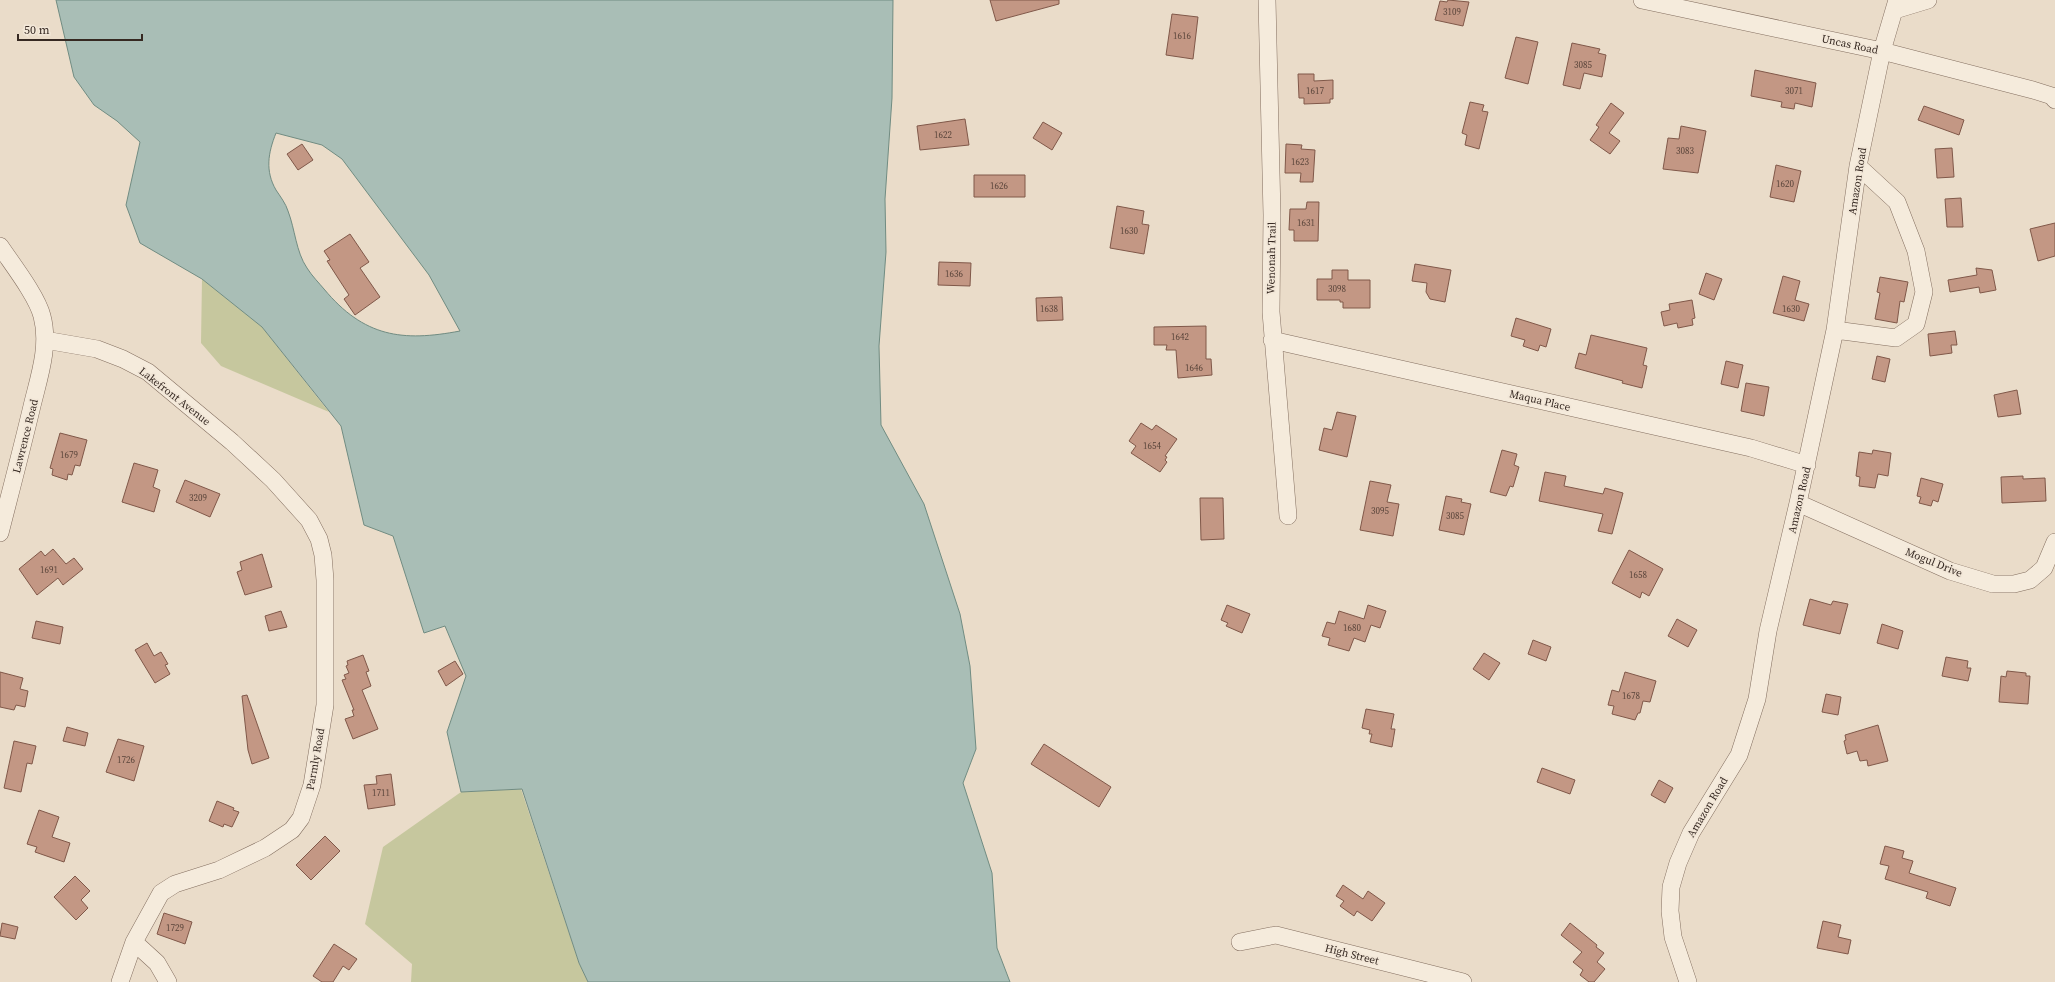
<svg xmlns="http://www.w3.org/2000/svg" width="2055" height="982" viewBox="0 0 2055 982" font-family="'Source Serif 4',serif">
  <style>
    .green { fill: #c6c79e }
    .water { fill: #a9beb6; stroke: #718c82; fill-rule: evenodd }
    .building { fill: #c39784; stroke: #805849 }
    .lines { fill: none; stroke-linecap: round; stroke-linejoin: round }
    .minor-casing { stroke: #846f60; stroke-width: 18 }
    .minor { stroke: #f5ebdc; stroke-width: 17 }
    .labels { text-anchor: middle; stroke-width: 3.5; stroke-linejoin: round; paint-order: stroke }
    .number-label { font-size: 9px; fill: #59443a }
    .street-label { font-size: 11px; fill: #362922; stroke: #f2e7d8 }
  </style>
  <rect width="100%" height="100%" fill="#eadcc9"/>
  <path class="green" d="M 202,279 L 262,327 L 329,412 L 221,366 L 201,343 Z
    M 521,789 L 579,963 L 588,982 L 411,982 L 412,964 L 365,924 L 383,847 L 461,792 Z"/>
  <path class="water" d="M 56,0 L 893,0 L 892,98 L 885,199 L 886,252 L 879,346 L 881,425 L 924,504 L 960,614 L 970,666 L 976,749 L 963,783 L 992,873 L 997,948 L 1010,982 L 588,982 L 579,963 L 522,789 L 461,792 L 447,732 L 466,676 L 445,626 L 424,633 L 393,536 L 364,525 L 341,426 L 262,327 L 202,279 L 140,243 L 126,205 L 140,142 L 117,121 L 94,105 L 74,77 ZM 276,133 L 322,145 L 342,159 L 429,275 L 460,331 C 402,342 364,337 324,289 C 319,283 312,276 307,268 C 296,252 295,229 288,211 C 286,204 280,196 276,190 C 265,171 268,153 276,133 Z"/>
  <path class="building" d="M 990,0 L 1059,0 L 1059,4 L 996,21 Z
    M 1448,0 L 1469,2 L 1463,26 L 1435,20 L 1440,1 L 1447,2 Z
    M 1172,14 L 1198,17 L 1193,59 L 1166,55 Z
    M 1516,37 L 1538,42 L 1528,84 L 1505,78 Z
    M 1572,43 L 1600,49 L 1598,53 L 1606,55 L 1602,77 L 1584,73 L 1580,89 L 1563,85 Z
    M 1755,70 L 1816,83 L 1812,107 L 1795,103 L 1794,109 L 1781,107 L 1782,102 L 1751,96 Z
    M 1298,74 L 1314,74 L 1314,81 L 1333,80 L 1333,99 L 1330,99 L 1330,103 L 1304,104 L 1304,98 L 1299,98 Z
    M 1470,102 L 1484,105 L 1482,111 L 1488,112 L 1479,149 L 1465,145 L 1467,135 L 1462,133 Z
    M 1611,103 L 1624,113 L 1609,133 L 1620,141 L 1610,154 L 1590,140 L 1599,127 L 1596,125 Z
    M 1924,106 L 1964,120 L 1959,135 L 1918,120 Z
    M 965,119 L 969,145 L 920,150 L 917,126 Z
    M 1043,122 L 1062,133 L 1052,150 L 1033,138 Z
    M 1681,126 L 1706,131 L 1698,173 L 1663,169 L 1668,138 L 1679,139 Z
    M 302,144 L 313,160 L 298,170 L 287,154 Z
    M 1286,144 L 1302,145 L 1301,149 L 1315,150 L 1313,182 L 1300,182 L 1301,173 L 1285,173 Z
    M 1952,148 L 1954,177 L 1937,178 L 1935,149 Z
    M 1776,165 L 1801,171 L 1794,202 L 1770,197 Z
    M 974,175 L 1025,175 L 1025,197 L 974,197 Z
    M 1961,198 L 1963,227 L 1947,227 L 1945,199 Z
    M 1307,202 L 1319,202 L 1318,241 L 1294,241 L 1294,230 L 1289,230 L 1290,209 L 1306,209 Z
    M 1117,206 L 1144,211 L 1142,224 L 1149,225 L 1144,254 L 1110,248 Z
    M 2055,223 L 2055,256 L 2038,261 L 2030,229 Z
    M 350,234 L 369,262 L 360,268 L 380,297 L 355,315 L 344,299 L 349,295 L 327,261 L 330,260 L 324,251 Z
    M 939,262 L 971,263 L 970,286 L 938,285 Z
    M 1415,264 L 1451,270 L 1445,302 L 1430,299 L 1426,292 L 1427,283 L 1412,281 Z
    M 1976,268 L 1992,270 L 1996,290 L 1980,293 L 1979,287 L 1950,292 L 1948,280 L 1977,275 Z
    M 1332,270 L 1348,270 L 1348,280 L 1370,280 L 1370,308 L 1343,308 L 1343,302 L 1340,302 L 1340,300 L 1317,300 L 1317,279 L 1332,279 Z
    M 1706,273 L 1722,279 L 1714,300 L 1699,294 Z
    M 1783,276 L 1800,281 L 1795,300 L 1809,304 L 1804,321 L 1773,313 Z
    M 1880,277 L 1908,282 L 1904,302 L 1900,301 L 1897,323 L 1875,319 L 1880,293 L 1877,292 Z
    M 1062,297 L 1063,320 L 1037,321 L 1036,298 Z
    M 1692,300 L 1695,318 L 1692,319 L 1693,325 L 1678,328 L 1677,323 L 1664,326 L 1661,312 L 1670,310 L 1669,304 Z
    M 1516,318 L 1551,329 L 1546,347 L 1540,345 L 1538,351 L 1523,346 L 1525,340 L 1511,336 Z
    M 1206,326 L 1206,359 L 1211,359 L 1212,375 L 1178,378 L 1176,350 L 1166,350 L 1167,345 L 1154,345 L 1154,327 Z
    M 1955,331 L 1957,345 L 1951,345 L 1952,353 L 1930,356 L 1928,334 Z
    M 1591,335 L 1647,348 L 1643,365 L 1647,366 L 1642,388 L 1622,383 L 1623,381 L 1575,368 L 1579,353 L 1586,355 Z
    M 1877,356 L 1890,359 L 1885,382 L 1872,379 Z
    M 1726,361 L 1743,365 L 1738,388 L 1721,384 Z
    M 1746,383 L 1769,387 L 1764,416 L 1741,411 Z
    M 2017,390 L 2021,414 L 1998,417 L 1994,395 Z
    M 1337,412 L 1356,416 L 1347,457 L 1319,450 L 1324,428 L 1332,430 Z
    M 1141,423 L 1152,430 L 1156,425 L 1177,439 L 1165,456 L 1167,457 L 1165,460 L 1167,462 L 1160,472 L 1131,453 L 1136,446 L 1129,441 Z
    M 60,433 L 87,440 L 80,466 L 75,465 L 72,475 L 68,474 L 67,480 L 52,475 L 53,469 L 50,468 Z
    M 1502,450 L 1517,454 L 1514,465 L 1519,467 L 1513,487 L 1510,486 L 1506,496 L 1490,492 Z
    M 1873,450 L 1891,453 L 1888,476 L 1878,474 L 1875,488 L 1859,486 L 1860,477 L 1856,476 L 1859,452 L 1872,454 Z
    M 134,463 L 158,470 L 153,487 L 160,490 L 154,512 L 122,502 Z
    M 1545,472 L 1566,476 L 1564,486 L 1603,494 L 1605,488 L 1623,493 L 1612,534 L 1598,531 L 1603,514 L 1539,501 Z
    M 2023,476 L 2023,479 L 2045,478 L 2046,501 L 2002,503 L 2001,477 Z
    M 1921,478 L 1943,484 L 1938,502 L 1933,500 L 1931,506 L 1919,503 L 1921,497 L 1917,496 Z
    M 185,480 L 220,494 L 210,517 L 176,502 Z
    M 1370,481 L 1391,485 L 1387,502 L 1399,504 L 1393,536 L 1360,530 Z
    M 1446,496 L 1462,499 L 1461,502 L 1471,504 L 1464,535 L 1439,530 Z
    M 1200,498 L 1223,498 L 1224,539 L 1201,540 Z
    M 53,549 L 66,564 L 74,558 L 83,569 L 63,585 L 58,578 L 37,595 L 19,569 L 41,551 L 45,556 Z
    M 1629,550 L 1663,569 L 1649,596 L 1642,592 L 1640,598 L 1612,583 Z
    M 262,554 L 272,587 L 245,595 L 237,572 L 242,570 L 240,562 Z
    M 1810,599 L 1831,605 L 1833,601 L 1848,604 L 1840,634 L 1803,625 Z
    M 1227,605 L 1250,614 L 1242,633 L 1226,626 L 1228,623 L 1221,620 Z
    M 1368,605 L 1386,611 L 1380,628 L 1371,625 L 1365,642 L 1354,638 L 1349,651 L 1328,645 L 1330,638 L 1322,636 L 1327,622 L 1335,624 L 1339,611 L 1364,619 Z
    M 281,611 L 287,627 L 269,631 L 265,616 Z
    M 1677,619 L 1697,630 L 1688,647 L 1668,636 Z
    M 36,621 L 63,627 L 60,644 L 32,638 Z
    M 1882,624 L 1903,631 L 1898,649 L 1877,643 Z
    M 1533,640 L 1551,647 L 1546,661 L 1528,654 Z
    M 147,643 L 154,656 L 161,652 L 168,664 L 165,665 L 170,674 L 155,683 L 135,650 Z
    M 1484,653 L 1500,663 L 1489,680 L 1473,669 Z
    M 363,655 L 369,671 L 366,672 L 371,686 L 362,690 L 378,729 L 353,739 L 345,719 L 354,716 L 352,710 L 354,710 L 342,680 L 346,679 L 344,675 L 349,673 L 346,666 L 348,665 L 347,661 Z
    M 1946,657 L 1968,661 L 1967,668 L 1971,668 L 1968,681 L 1942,676 Z
    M 455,661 L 463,674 L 446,686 L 438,671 Z
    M 2007,671 L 2026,673 L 2026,676 L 2030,676 L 2028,704 L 1999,702 L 2001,676 L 2006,677 Z
    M 0,672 L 23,678 L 20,689 L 28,691 L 25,707 L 16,705 L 14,710 L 0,707 Z
    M 1625,672 L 1656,681 L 1650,702 L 1643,701 L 1640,713 L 1638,713 L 1635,720 L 1612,714 L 1614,706 L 1608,705 L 1612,690 L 1619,692 Z
    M 1826,694 L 1841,697 L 1838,715 L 1822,712 Z
    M 247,695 L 269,758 L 252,764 L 248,750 L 242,696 Z
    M 1366,709 L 1394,714 L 1391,729 L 1395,729 L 1392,747 L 1370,742 L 1372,734 L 1369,734 L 1370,730 L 1362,728 Z
    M 1878,725 L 1888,761 L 1868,766 L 1867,760 L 1860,761 L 1857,751 L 1847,754 L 1844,741 L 1846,740 L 1845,735 Z
    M 67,727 L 88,733 L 85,746 L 63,741 Z
    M 118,739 L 144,746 L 134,781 L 106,772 Z
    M 14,741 L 36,746 L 32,764 L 27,763 L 21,792 L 4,788 Z
    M 1044,744 L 1111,787 L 1099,807 L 1031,764 Z
    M 1542,768 L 1575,780 L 1570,794 L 1537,782 Z
    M 391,774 L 395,805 L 368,809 L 364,785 L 377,784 L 376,776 Z
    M 1659,780 L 1673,788 L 1665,803 L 1651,795 Z
    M 217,801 L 234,808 L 233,810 L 239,812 L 232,827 L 224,824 L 223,827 L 209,821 Z
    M 39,810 L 59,817 L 52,837 L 70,843 L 64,862 L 35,852 L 37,847 L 27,844 Z
    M 325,836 L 340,851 L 311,880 L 296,865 Z
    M 1885,846 L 1904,851 L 1902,858 L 1913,861 L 1909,873 L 1956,888 L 1950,906 L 1926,898 L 1928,892 L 1885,879 L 1889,866 L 1880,864 Z
    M 75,876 L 90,891 L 81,900 L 88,908 L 76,920 L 54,897 Z
    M 1343,885 L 1363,899 L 1368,891 L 1385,903 L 1372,921 L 1357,911 L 1354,916 L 1340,906 L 1344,901 L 1336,896 Z
    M 164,913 L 192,922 L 185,944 L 157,934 Z
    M 1823,921 L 1841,925 L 1838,937 L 1851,940 L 1848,954 L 1817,948 Z
    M 2,923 L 18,927 L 15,939 L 0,936 Z
    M 1570,923 L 1597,945 L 1596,947 L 1604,953 L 1597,962 L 1605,969 L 1594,982 L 1589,982 L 1580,975 L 1583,970 L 1573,962 L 1582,952 L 1561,935 Z
    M 334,944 L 357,959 L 349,970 L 343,966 L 333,982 L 322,982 L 313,976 Z"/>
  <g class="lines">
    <defs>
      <path id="minor" d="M 1267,0 L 1272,215 L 1271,312 L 1288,516
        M 1642,0 L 1882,51 L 2033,90 L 2052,96 L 2055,100
        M 1895,10 L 1928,0
        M 0,246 C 12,264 37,296 42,316 C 50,346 39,377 32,406 C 22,448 11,490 0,533
        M 1835,330 L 1896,338 L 1916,324 L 1924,292 L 1916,251 L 1897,202 L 1858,166
        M 45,340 L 97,349 L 123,359 L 148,372 L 232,442 L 273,480 L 309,520 L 319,539 L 323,555 L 325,580 L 325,705 L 312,785 L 301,818 L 292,830 L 265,848 L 219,870 L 175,884 L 161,893 L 134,942 L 120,982
        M 1272,340 L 1751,448 L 1807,465
        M 1798,503 L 1950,571 L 1993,584 L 2014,584 L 2030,580 L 2044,568 L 2055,542
        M 134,942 L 157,963 L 168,982
        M 1240,942 L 1276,935 L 1463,982
        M 1688,982 L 1673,937 L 1670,911 L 1671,887 L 1678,863 L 1691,833 L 1739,755 L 1757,699 L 1768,631 L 1798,503 L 1835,330 L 1858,166 L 1882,51 L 1897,0"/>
    </defs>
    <use href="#minor" class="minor-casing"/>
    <use href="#minor" class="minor"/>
  </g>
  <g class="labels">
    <g class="number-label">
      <text x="1452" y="15">3109</text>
      <text x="1182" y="39">1616</text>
      <text x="1583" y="68">3085</text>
      <text x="1315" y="94">1617</text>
      <text x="1794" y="94">3071</text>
      <text x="943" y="138">1622</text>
      <text x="1685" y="154">3083</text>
      <text x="1300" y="165">1623</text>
      <text x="1785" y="187">1620</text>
      <text x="999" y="189">1626</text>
      <text x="1306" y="226">1631</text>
      <text x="1129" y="234">1630</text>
      <text x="954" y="277">1636</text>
      <text x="1337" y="292">3098</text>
      <text x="1049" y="312">1638</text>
      <text x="1791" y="312">1630</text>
      <text x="1180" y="340">1642</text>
      <text x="1194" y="371">1646</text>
      <text x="1152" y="449">1654</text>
      <text x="69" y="458">1679</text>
      <text x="198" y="501">3209</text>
      <text x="1380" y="514">3095</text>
      <text x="1455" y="519">3085</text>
      <text x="49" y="573">1691</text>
      <text x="1638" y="578">1658</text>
      <text x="1352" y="631">1680</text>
      <text x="1631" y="699">1678</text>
      <text x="126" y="763">1726</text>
      <text x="381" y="796">1711</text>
      <text x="175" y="931">1729</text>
    </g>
    <g class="street-label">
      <text transform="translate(1850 44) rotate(12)" y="4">Uncas Road</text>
      <text transform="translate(1857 181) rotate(-81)" y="4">Amazon Road</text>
      <text transform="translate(1271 258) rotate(-89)" y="4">Wenonah Trail</text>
      <text transform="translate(175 396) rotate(38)" y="4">Lakefront Avenue</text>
      <text transform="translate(1540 400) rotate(13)" y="4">Maqua Place</text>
      <text transform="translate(25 436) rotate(-76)" y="4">Lawrence Road</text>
      <text transform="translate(1799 500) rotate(-77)" y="4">Amazon Road</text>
      <text transform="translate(1934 562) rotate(22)" y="4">Mogul Drive</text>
      <text transform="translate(315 759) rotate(-80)" y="4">Parmly Road</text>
      <text transform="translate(1707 807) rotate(-59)" y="4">Amazon Road</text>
      <text transform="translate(1352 954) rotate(14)" y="4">High Street</text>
    </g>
  </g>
  <path d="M18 34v6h124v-6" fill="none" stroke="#362922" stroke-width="2"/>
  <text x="24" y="34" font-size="12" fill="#362922" stroke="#f2e7d8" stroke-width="3" paint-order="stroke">50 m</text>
</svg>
